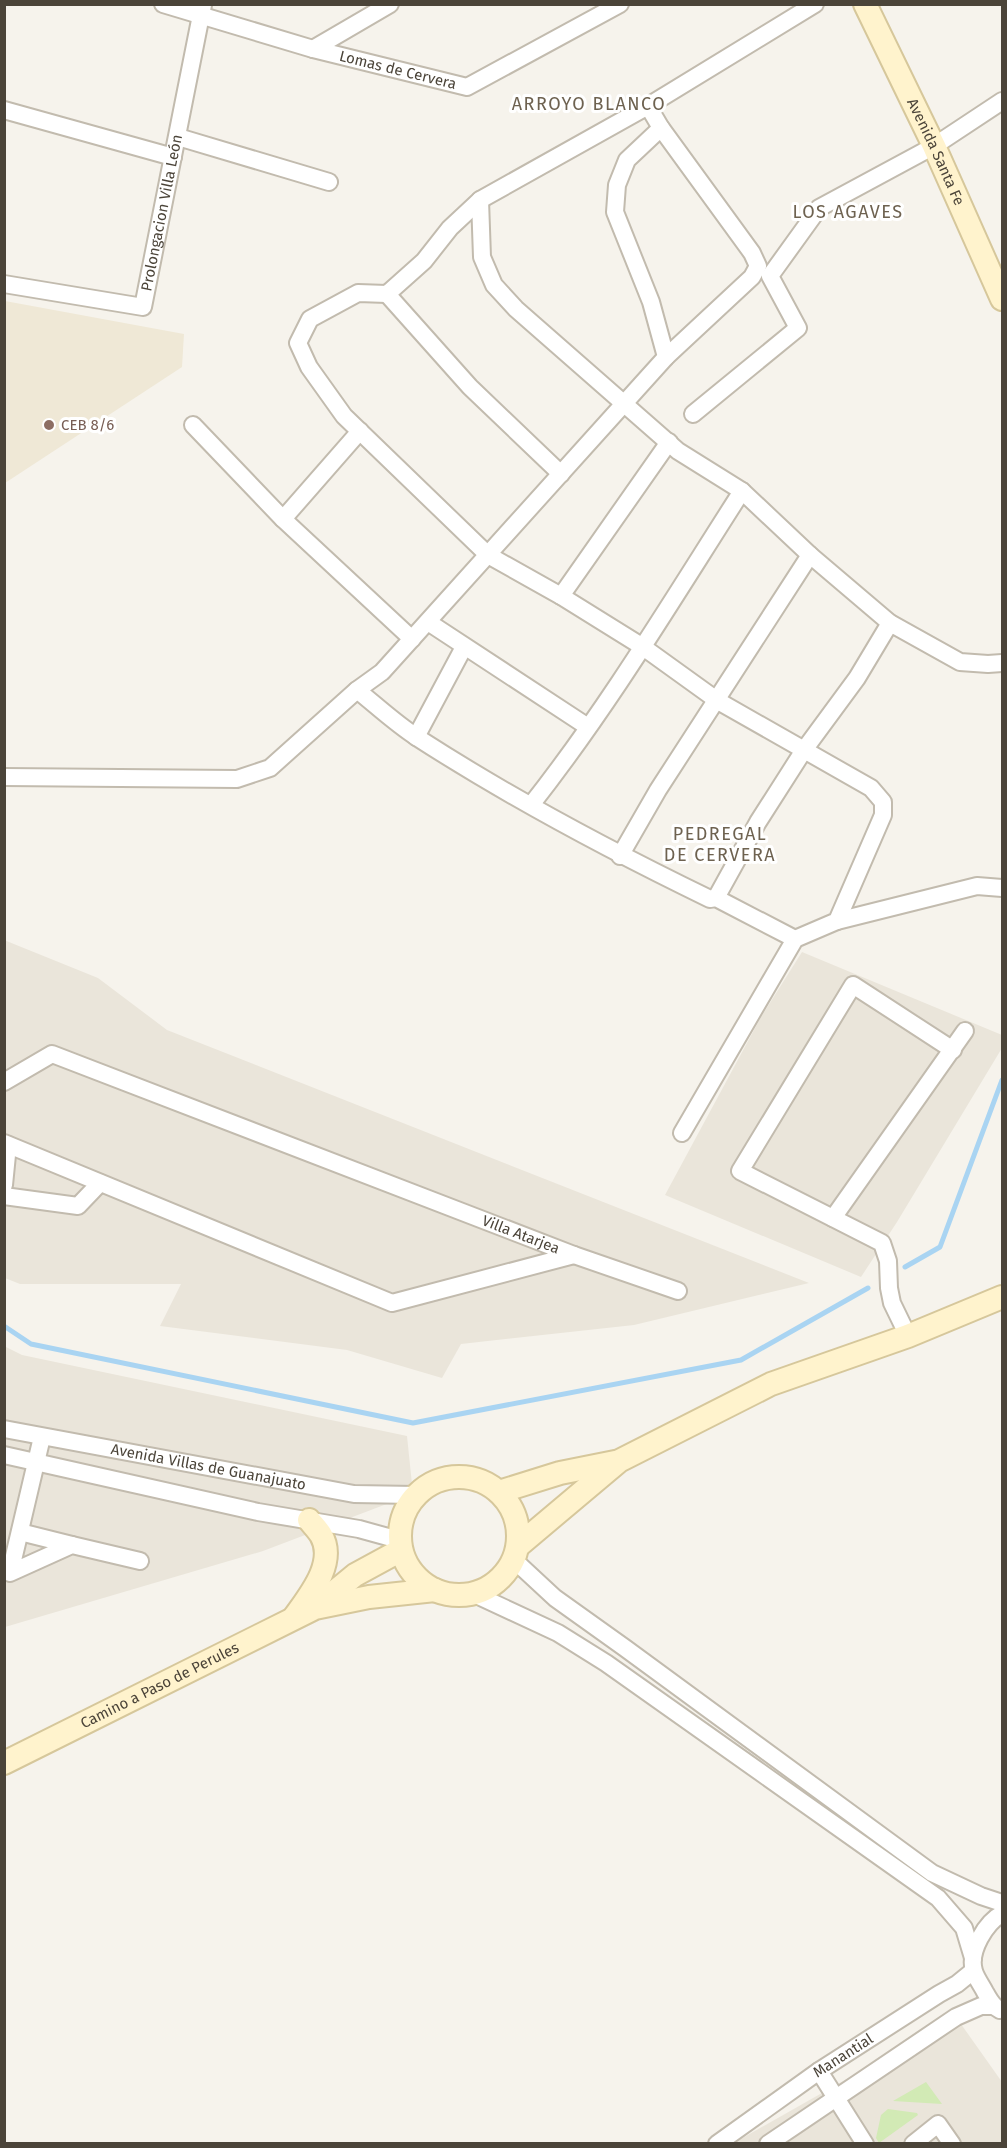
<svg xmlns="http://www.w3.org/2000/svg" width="1007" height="2148" viewBox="0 0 1007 2148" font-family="'Fira Sans',sans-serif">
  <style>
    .residential { fill: #eae5da }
    .education { fill: #efe8d6 }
    .green { fill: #d2eab5 }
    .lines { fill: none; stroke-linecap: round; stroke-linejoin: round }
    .stream { stroke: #a9d4f2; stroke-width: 5 }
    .street-casing { stroke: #c2bbae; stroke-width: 20 }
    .secondary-casing { stroke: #d6c79b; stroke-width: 26 }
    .street { stroke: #fff; stroke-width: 16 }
    .secondary { stroke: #fff3cd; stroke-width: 22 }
    .education-dot { fill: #8d6e63; stroke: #fff; stroke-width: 2 }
    .labels { text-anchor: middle; stroke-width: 6; stroke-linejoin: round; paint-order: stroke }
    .street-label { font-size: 15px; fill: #4b4439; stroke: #fff }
    .education-label { font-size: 15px; fill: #785e54; stroke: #fff; text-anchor: start }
    .quarter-label { font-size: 18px; letter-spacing: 1.5px; fill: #6e6250; stroke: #fff }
  </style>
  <rect width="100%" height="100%" fill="#f6f3ec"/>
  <path class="residential" d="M 4,940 L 98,978 L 167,1030 L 809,1283 L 634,1325 L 461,1344 L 442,1378 L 347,1350 L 160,1326 L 181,1284 L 20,1284 L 5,1278 Z
    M 802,952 L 1002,1035 L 1002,1048 L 897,1222 L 861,1277 L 665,1195 L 761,1017 Z
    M 4,1346 L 22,1355 L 407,1436 L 413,1494 L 263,1551 L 5,1627 Z
    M 956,2017 L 1002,2082 L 1002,2143 L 732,2144 Z"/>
  <path class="education" d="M 5,301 L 184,334 L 182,367 L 5,483 Z"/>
  <path class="green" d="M 926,2082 L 942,2104 L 893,2101 Z
    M 888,2109 L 917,2113 L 918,2115 L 879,2143 L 876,2138 L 881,2115 Z"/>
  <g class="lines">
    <path class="stream" d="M 905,1267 L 940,1247 L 1002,1080
      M 4,1326 L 31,1344 L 413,1423 L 741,1360 L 868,1288"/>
    <defs>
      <g id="street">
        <path id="s1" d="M 163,4 L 313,49 L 467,87 L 620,4"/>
        <path d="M 313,49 L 390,4"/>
        <path d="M 4,110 L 173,157"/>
        <path d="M 661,128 L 627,160 L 617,185 L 615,212 L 651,302 L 666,357"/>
        <path d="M 178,137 L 329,182"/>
        <path d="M 480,200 L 482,257 L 494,285 L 516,309 L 678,451 L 742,491 L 810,555 L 890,623 L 960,662 L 988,664 L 1002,663"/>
        <path id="s2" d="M 4,284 L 143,307 L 203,5"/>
        <path d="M 387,294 L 470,387 L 561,474"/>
        <path d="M 693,414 L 798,328 L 770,276 L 819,208 L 934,146 L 1002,101"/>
        <path d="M 193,425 L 283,519"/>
        <path d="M 360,431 L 283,519 L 412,639"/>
        <path d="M 561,596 L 669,442"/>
        <path d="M 428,622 L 588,727"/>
        <path d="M 357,690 C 377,706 396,724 418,738 C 511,798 611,851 710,899 L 716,898 L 795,939"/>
        <path d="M 416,737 L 464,647"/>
        <path d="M 4,777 L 237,779 L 270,768 L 357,690 L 382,672 L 666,357 L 752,277 L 758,266 L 752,253 L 661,128 L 648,106"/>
        <path d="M 531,805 C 609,706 674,597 742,491"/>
        <path d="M 620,856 L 658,790 L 810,555"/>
        <path d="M 716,898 L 758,822 L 804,750 L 857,678 L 890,623"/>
        <path d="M 837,921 L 977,886 L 1002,888"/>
        <path id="s3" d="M 4,1082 L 52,1054 L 574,1255 L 392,1303 L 4,1143"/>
        <path d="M 682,1133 L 795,939 L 837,921 L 883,815 L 883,802 L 871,788 L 718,701 L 643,647 L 561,596 L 488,555 L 344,416 L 309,367 L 298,343 L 310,319 L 358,293 L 387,294 L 424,261 L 450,228 L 480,200 L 648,106 L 815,4"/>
        <path d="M 4,1185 L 8,1145"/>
        <path d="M 4,1196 L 78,1206 L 100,1183"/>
        <path d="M 833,1218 L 965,1031"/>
        <path d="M 574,1255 L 678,1291"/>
        <path d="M 908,1336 L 892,1303 L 889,1288 L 888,1261 L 882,1243 L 740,1171 L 853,985 L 953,1050"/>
        <path id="s4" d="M 4,1429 L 354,1494 L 415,1495"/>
        <path d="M 42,1437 L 10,1573 L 72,1545 L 140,1561"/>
        <path d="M 4,1455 L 258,1512 L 359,1529 L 399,1540"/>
        <path d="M 20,1532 L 72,1545"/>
        <path d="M 513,1559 L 555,1598 L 625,1648 L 932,1873 L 981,1896 L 1002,1903"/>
        <path d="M 472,1593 L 558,1633 L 606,1663 L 938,1898 L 964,1928 L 973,1958"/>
        <path d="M 1000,2010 C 992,2006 990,2000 985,1992 C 982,1986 976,1978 974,1971 C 968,1952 986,1922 1002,1914"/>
        <path d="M 819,2071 L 865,2144"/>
        <path id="s5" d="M 717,2144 L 819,2071 L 939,1994 L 957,1984 L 973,1971"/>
        <path d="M 768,2144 L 956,2017 L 981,2006 L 993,2006"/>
        <path d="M 913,2144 L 938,2124 L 952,2144"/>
      </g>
      <g id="secondary">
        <path id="s6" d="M 865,4 L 934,146 L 1002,299"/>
        <circle cx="459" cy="1536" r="59"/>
        <path d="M 499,1492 L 560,1473 L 615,1462"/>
        <path d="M 518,1546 L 619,1461 L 771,1384 L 908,1336 L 1002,1297"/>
        <path d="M 316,1607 L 355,1575 L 401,1550"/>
        <path d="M 295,1616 C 310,1595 337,1562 321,1535 C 318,1530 313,1525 309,1520"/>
        <path id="s7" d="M 4,1763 L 315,1608 L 369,1597 L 435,1590"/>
      </g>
    </defs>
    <use href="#street" class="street-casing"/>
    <use href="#secondary" class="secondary-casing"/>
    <use href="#street" class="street"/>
    <use href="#secondary" class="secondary"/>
  </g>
  <circle class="education-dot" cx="49" cy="425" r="6"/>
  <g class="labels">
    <g class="street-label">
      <text dy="5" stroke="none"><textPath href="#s1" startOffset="244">Lomas de Cervera</textPath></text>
      <text dy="5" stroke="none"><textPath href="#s6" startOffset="164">Avenida Santa Fe</textPath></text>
      <text dy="5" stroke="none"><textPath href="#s2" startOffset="237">Prolongacion Villa León</textPath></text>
      <text dy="5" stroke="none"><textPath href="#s3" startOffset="558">Villa Atarjea</textPath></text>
      <text dy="5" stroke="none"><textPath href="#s4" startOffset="208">Avenida Villas de Guanajuato</textPath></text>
      <text dy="5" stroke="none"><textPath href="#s7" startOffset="174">Camino a Paso de Perules</textPath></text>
      <text dy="5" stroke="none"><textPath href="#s5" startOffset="154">Manantial</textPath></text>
    </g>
    <g class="education-label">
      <text x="61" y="430">CEB 8/6</text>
    </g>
    <g class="quarter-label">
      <text x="589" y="110">ARROYO BLANCO</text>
      <text x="848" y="218">LOS AGAVES</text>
      <text x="720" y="840">PEDREGAL<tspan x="720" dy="21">DE CERVERA</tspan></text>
    </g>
  </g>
  <rect width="1007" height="2148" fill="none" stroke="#4b4439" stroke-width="12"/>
</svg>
